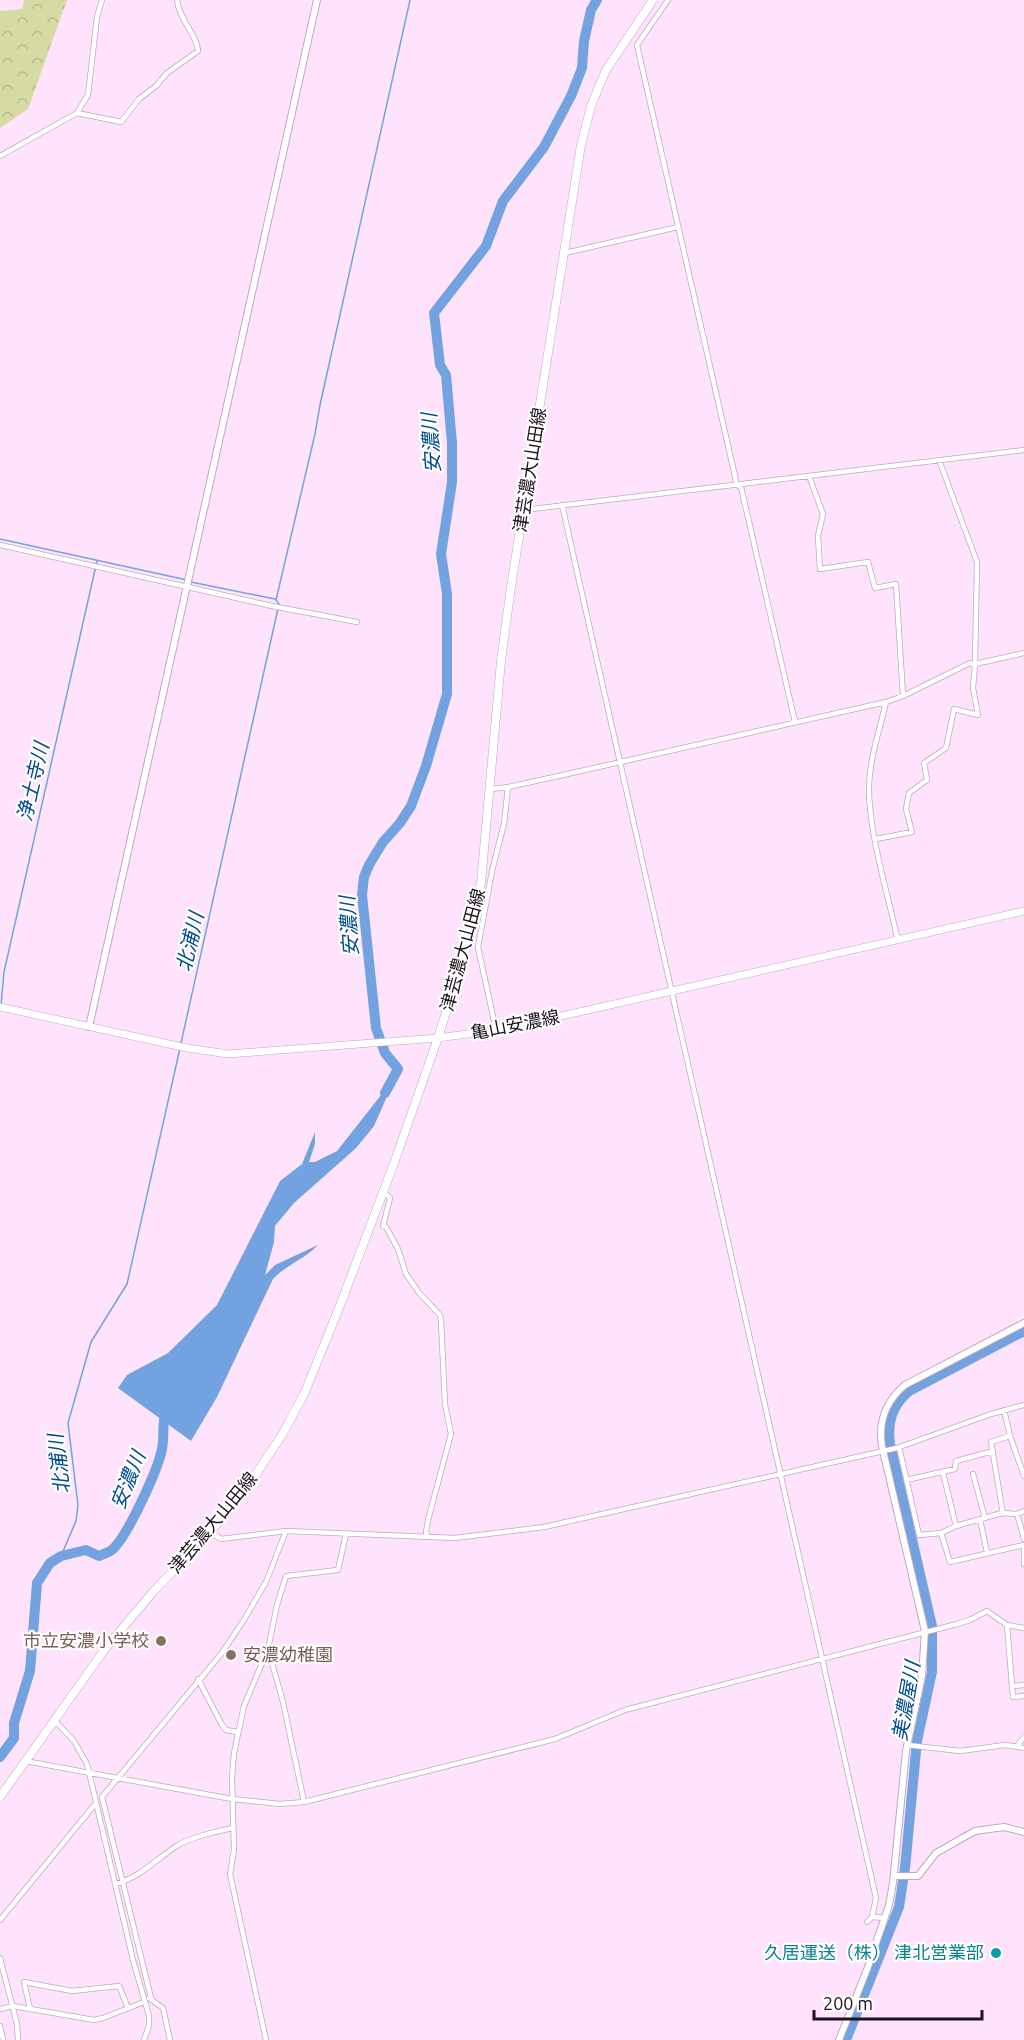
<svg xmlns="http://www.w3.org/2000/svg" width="1024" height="2040" viewBox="0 0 1024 2040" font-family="Ubuntu,'Noto Sans JP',sans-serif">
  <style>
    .forest { fill: url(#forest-crowns) }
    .water { fill: #72a3e0 }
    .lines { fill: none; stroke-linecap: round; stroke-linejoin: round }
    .stream { stroke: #72a3e0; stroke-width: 1.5 }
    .river { stroke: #72a3e0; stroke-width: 10 }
    .minor-casing { stroke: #c1a7bf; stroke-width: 6 }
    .tertiary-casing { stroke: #c1a7bf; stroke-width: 8 }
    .secondary-casing { stroke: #c1a7bf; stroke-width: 8 }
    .primary-casing { stroke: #c1a7bf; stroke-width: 9 }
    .minor { stroke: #fff; stroke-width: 4.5 }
    .tertiary { stroke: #fff; stroke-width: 6 }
    .secondary { stroke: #fff; stroke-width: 7 }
    .primary { stroke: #fff; stroke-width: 8 }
    .education-dot { fill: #8d6e63; stroke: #fff; stroke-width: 2 }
    .culture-dot { fill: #0f9aa8; stroke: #fff; stroke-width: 2 }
    .labels { text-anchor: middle; stroke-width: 4.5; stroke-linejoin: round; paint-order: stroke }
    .street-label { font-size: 18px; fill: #1b121b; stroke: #fff }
    .education-label { font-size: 18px; fill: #785e54; stroke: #fff; text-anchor: end }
    .culture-label { font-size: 18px; fill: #0d838f; stroke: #fff; text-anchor: end }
    .water-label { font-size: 20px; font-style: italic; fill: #004a92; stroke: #fff }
  </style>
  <defs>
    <pattern id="forest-crowns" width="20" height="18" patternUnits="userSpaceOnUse" patternTransform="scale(1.5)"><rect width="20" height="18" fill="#d5dba3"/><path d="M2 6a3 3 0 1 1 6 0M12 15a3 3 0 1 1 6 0" fill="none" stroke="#b6bb8c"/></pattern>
  </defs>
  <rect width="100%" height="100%" fill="#ffe3fd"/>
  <path class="forest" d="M 24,0 L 67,0 L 28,109 L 0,128 L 0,11 L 22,9 Z"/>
  <path class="water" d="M 396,1076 L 374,1126 L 366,1136 L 355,1149 L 294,1203 L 275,1226 L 274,1242 L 265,1275 L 275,1265 L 318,1245 C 305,1259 286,1265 273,1279 L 217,1397 L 191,1441 L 118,1388 L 127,1375 L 168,1353 L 217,1305 L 280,1181 L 302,1164 L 315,1132 L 315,1144 L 309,1162 L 315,1162 L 337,1151 Z"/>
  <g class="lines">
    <path class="stream" d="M 0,539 L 187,580
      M 191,582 L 275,599
      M 1,1005 L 4,972 L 97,561
      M 181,1043 L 279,604 L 276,600 L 315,434 L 320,405 L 410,0
      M 61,1556 L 76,1521 L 78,1505 L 68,1423 L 91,1342 L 127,1284 L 180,1048"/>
    <path class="river" d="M 385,1093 L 398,1069 L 385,1053 L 376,1028 L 362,895 L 364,877 L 369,865 L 383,842 L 400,823 L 411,806 L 426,766 L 447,694 L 447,594 L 441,554 L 452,482 L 452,443 L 446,375 L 440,365 L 434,313 L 486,246 L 503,201 L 544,147 L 571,96 L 582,68 L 584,41 L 591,10 L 597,0
      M 0,1757 L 14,1738 L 14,1723 L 30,1671 L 37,1583 L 50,1563 L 61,1556 L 86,1550 L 99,1556 C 103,1554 108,1553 112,1550 C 127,1537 158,1470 162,1449 C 165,1435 161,1422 167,1408
      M 846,2040 L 899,1907 L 905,1868 L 917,1741 L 932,1672 L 932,1626 L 890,1444 C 887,1422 892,1406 909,1391 L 1024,1331"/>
    <defs>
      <path id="minor" d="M 668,0 L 637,45 L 737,485 L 741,487 L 795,722
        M 77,113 L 121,122 L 139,99 L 156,86 L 167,73 L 198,51 C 198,36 179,20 177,0
        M 0,156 L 77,113 L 88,95 L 97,17 L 102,0
        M 565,253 L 678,227
        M 809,476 L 823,514 L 818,536 L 820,569 L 868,562 L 875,588 L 896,584 L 903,696
        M 562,505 L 876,1898 L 872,1917
        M 524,510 L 1024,450
        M 0,545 L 272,606 L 357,622
        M 886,702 C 880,729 870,757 869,785 C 868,831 888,894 898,941
        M 491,789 L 508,787 L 563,775 L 886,702 L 903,696 L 970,663 L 975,664 L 1024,653
        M 876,839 L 912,832 L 906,809 L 909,793 L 927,780 L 924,763 L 946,748 L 954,709 L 978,715 L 973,688 L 975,664 L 977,562 L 939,460
        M 496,1030 L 478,947 L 492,871 L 504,824 L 508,787
        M 384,1192 L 390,1198 L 383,1226 L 386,1227 L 398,1249 L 406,1274 L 420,1294 L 440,1315 L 441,1320 L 445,1404 L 451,1434 L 428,1520 L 426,1532 L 428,1537
        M 1004,1410 L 1010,1436 L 1024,1476
        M 899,1447 L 919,1535 L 941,1533 L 956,1526 L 1002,1513 L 1017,1514 L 1024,1511
        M 943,1473 L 956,1526
        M 973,1474 L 985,1518
        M 906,1480 L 955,1469 L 956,1461 L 993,1451
        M 1003,1514 L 991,1442 L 1010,1436
        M 1017,1514 L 1024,1539
        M 980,1520 L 987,1552
        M 210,1532 L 221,1539 L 286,1531 L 455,1538 L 544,1527 L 897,1448 L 991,1414 L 1024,1405
        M 941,1533 L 950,1562 L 1024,1545
        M 1024,1548 L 1024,1564
        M 1007,1625 L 1012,1686 L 1024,1685
        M 198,1679 L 222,1725 L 226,1730 L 238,1732
        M 1012,1686 L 1013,1697 L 1024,1696
        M 55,1721 L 74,1741 L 87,1764 L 133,1960 L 149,2016 L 149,2026 L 144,2040
        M 907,1745 L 960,1751 L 1005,1745 L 1024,1748
        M 1017,1746 L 1024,1737
        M 25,1761 L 232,1799 L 280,1804 L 304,1802 L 555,1739 L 625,1710 L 957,1624 L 970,1620 L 987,1611 L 1007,1625 L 1024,1628
        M 304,1802 L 283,1702 L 268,1649 L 277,1605 L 286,1576 L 338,1570 L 346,1534
        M 115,1884 C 137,1879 156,1860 175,1847 C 188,1838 217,1831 233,1828
        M 0,1920 L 96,1803
        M 867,1922 L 872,1917 L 885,1918
        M 0,1958 L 17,2024 L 18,2040
        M 149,1998 L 163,2008 L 170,2040
        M 151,1998 L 102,1797 L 221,1654 L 242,1623 L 266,1582 L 286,1531
        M 0,2009 L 13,2006 L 94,2020 L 103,2018 L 144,2002
        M 30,2009 L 24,1982 L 72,1991 L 119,1986 L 128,2008
        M 0,2026 L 3,2040
        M 266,2040 L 230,1874 L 234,1850 L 232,1778 L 234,1753 L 244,1706 L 268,1649"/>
      <path id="tertiary" d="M 89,1027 L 317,0
        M 894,1876 L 918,1876 L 936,1853 L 975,1831 L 1004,1827 L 1024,1832
        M 839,2040 L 868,1967 L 889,1905 L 893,1883 L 906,1751 L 922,1676 L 925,1631 L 882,1446 C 878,1421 886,1401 905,1385 L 1024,1323"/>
      <path id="secondary" d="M 0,1007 L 187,1048 L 228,1054 L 438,1038 L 496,1030 L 566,1015 L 1024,911"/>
      <path id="primary" d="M 0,1797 L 105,1649 L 153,1592 L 210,1532 L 244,1492 L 282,1435 L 305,1392 L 341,1303 L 393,1166 L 438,1038 L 465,951 L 481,883 L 501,661 L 511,587 L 581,145 L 591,106 L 606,70 L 653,0"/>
    </defs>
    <use href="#minor" class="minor-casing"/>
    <use href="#tertiary" class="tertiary-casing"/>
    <use href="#secondary" class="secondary-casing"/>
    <use href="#primary" class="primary-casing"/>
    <use href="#minor" class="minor"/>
    <use href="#tertiary" class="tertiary"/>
    <use href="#secondary" class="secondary"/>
    <use href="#primary" class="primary"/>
  </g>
  <g class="education-dot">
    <circle cx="161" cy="1641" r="6"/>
    <circle cx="231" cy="1655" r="6"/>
  </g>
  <circle class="culture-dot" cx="996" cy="1953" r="6"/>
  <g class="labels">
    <g class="street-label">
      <text transform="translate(530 470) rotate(-81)" y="6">津芸濃大山田線</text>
      <text transform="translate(463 950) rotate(-75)" y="6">津芸濃大山田線</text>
      <text transform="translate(515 1025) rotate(-11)" y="6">亀山安濃線</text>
      <text transform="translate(213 1523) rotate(-50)" y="6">津芸濃大山田線</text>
    </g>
    <g class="education-label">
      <text x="149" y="1647">市立安濃小学校</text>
      <text x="243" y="1661" text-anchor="start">安濃幼稚園</text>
    </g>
    <g class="culture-label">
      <text x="984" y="1959">久居運送（株） 津北営業部</text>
    </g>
    <g class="water-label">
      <text transform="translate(431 443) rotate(-94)" y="7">安濃川</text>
      <text transform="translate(33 782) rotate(-77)" y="7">浄土寺川</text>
      <text transform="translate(349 926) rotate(-94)" y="7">安濃川</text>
      <text transform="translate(190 942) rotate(-77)" y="7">北浦川</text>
      <text transform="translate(59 1464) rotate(-97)" y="7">北浦川</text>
      <text transform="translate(128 1480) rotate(-68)" y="7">安濃川</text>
      <text transform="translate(906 1701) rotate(-80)" y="7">美濃屋川</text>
    </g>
  </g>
  <path d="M814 2010v9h168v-9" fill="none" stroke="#1b121b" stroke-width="3"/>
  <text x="823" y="2010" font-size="18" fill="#1b121b" stroke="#ffffff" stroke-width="4.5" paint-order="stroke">200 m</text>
</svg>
